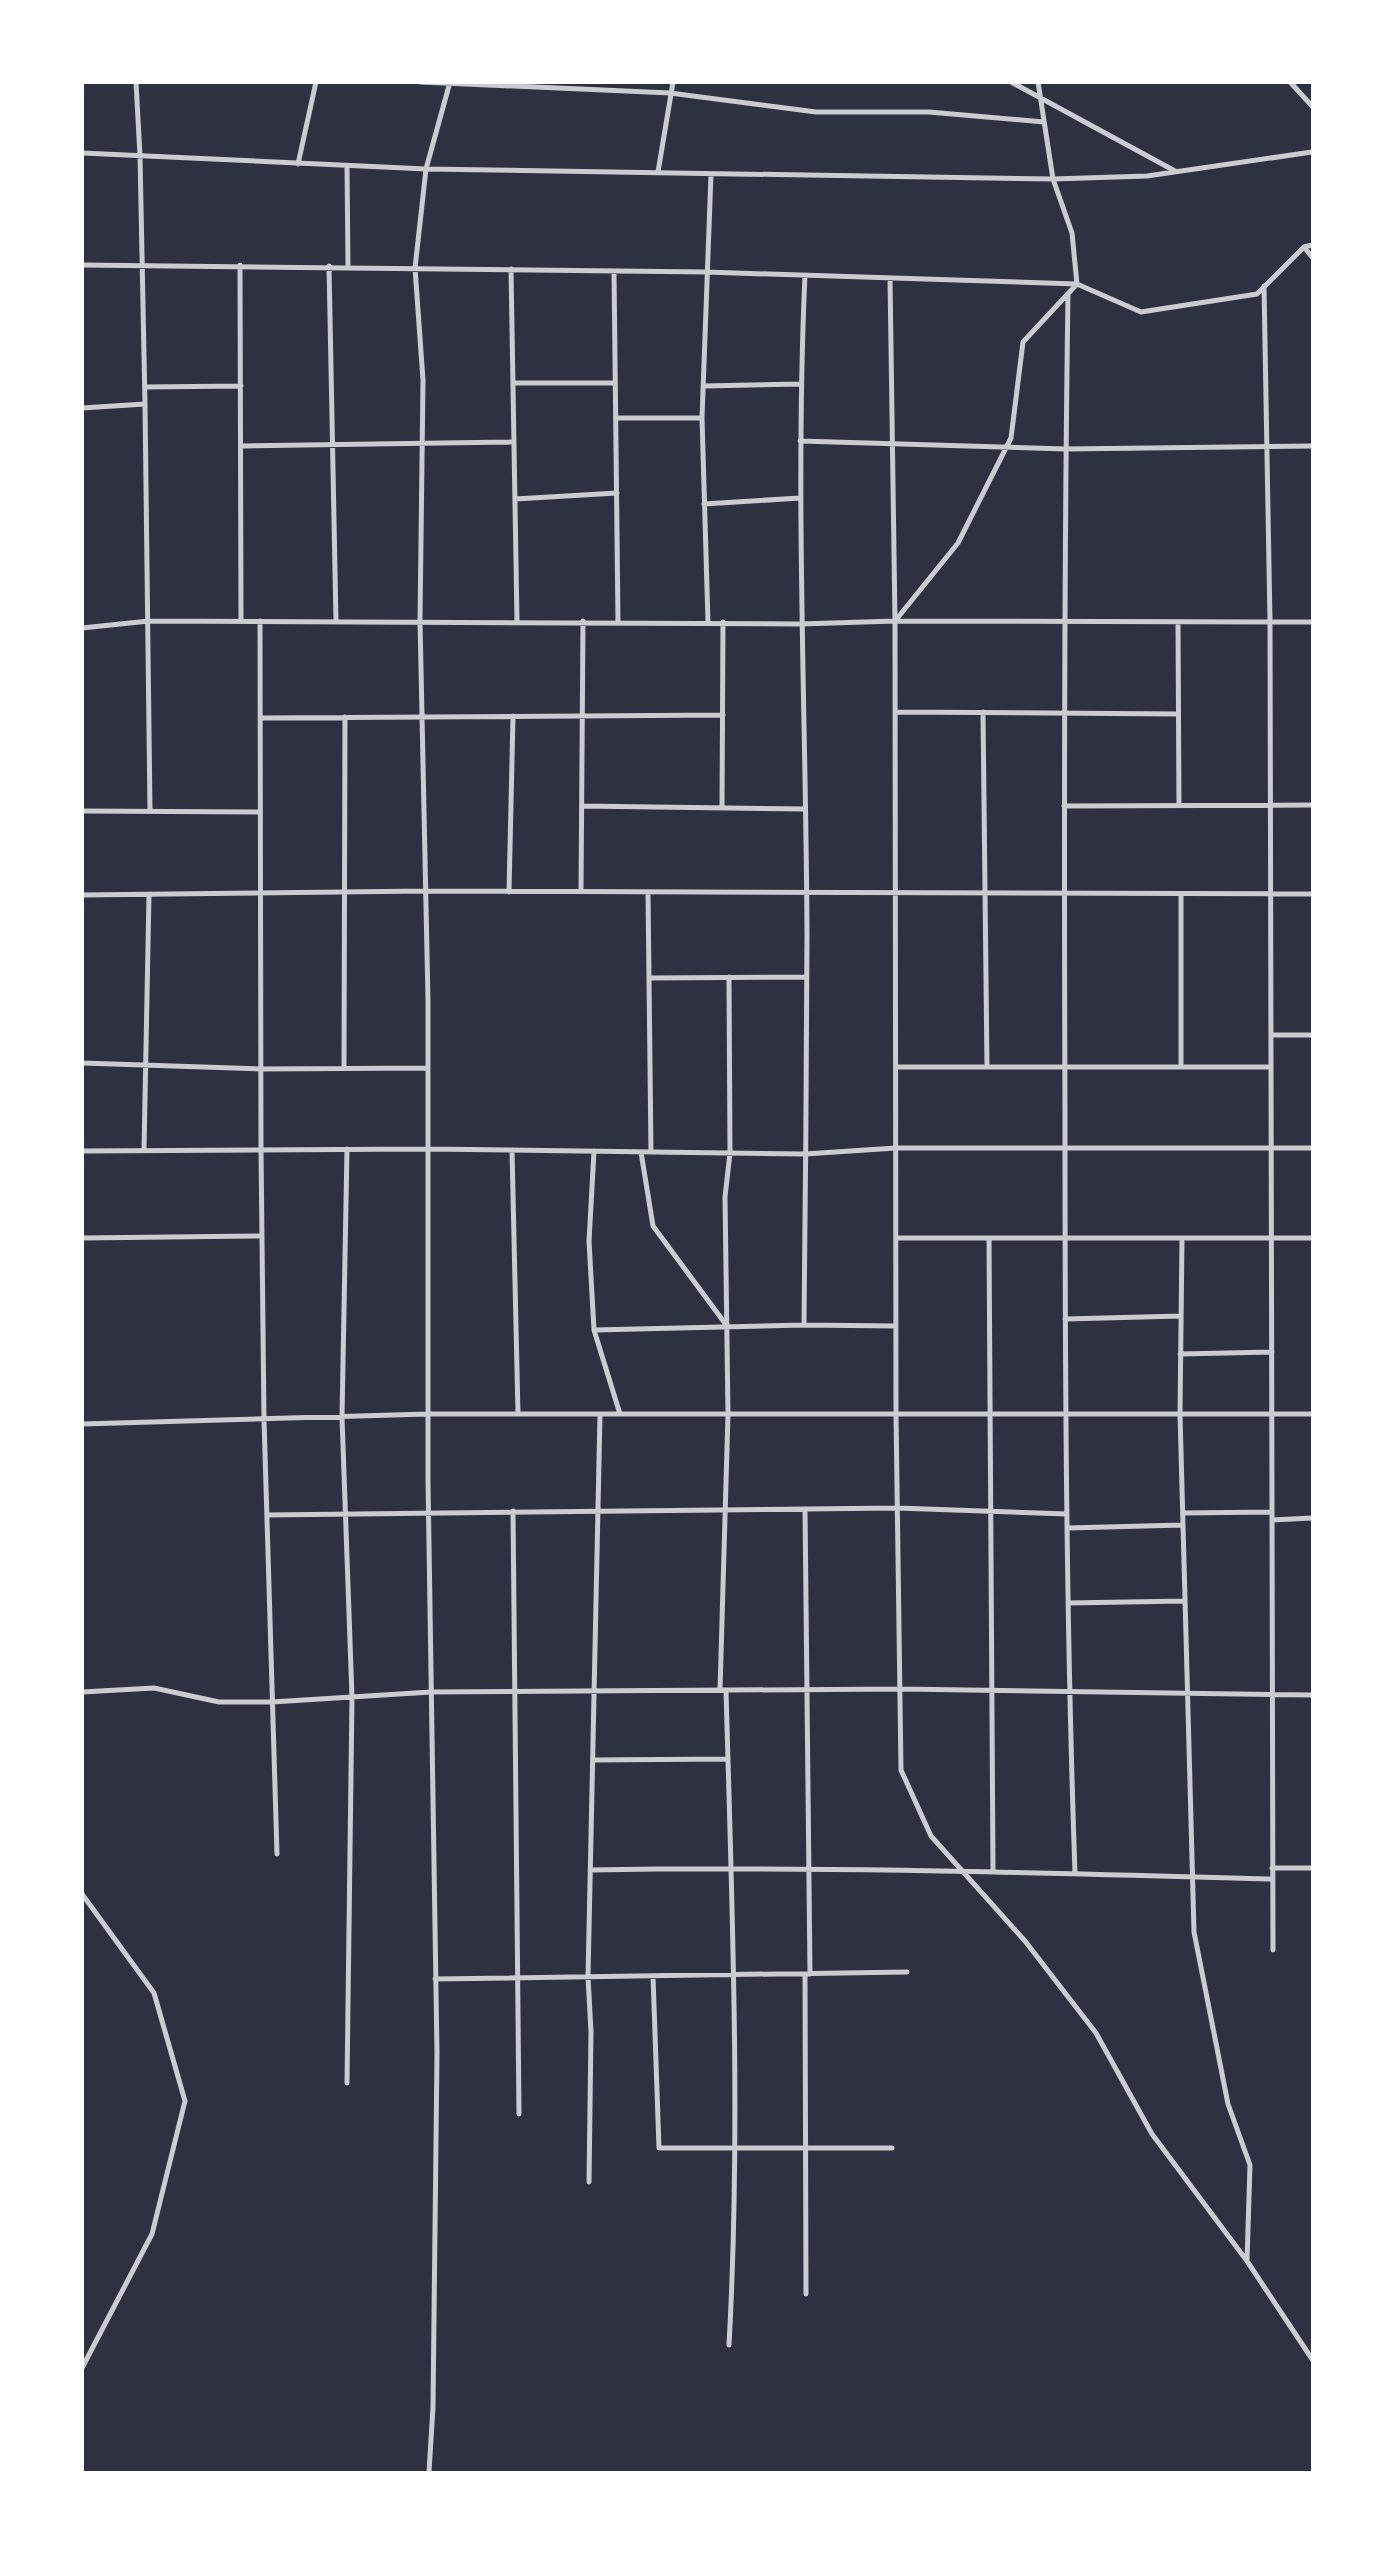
<svg xmlns="http://www.w3.org/2000/svg" width="1395" height="2555" viewBox="0 0 1395 2555" font-family="Figtree,sans-serif">
  <style>
    .lines { fill: none; stroke-linecap: round; stroke-linejoin: round }
    .minor { stroke: #caccd0; stroke-width: 5 }
  </style>
  <rect width="100%" height="100%" fill="#2d3142"/>
  <g class="lines">
    <path class="minor" d="M 136,82 L 140,156 L 145,404 L 150,811
      M 420,82 L 670,93 L 816,112 L 929,112 L 1044,122
      M 1011,82 L 1175,171
      M 1290,82 L 1312,106
      M 82,153 L 426,169 L 1053,179 L 1147,176 L 1312,152
      M 298,164 L 316,82
      M 347,166 L 348,267
      M 658,172 L 673,82
      M 1304,247 L 1312,257
      M 82,265 L 706,272 L 1077,284 L 1141,312 L 1257,294 L 1304,247 L 1312,245
      M 240,265 L 241,621
      M 329,266 L 336,621
      M 511,269 L 517,621
      M 614,271 L 618,622
      M 890,278 L 895,621 L 896,1414 L 901,1770 L 931,1836 L 1025,1941 L 1096,2033 L 1152,2134 L 1247,2261 L 1312,2359
      M 1264,286 L 1270,622 L 1273,1950
      M 1068,294 C 1064,566 1064,839 1065,1111 C 1065,1365 1066,1619 1075,1873
      M 513,383 L 615,383
      M 703,386 L 800,384
      M 145,387 L 241,386
      M 82,408 L 145,404
      M 616,418 L 702,418
      M 800,441 L 1066,449 L 1312,446
      M 241,446 L 514,442
      M 515,499 L 617,493
      M 704,504 L 800,498
      M 260,621 L 261,1150 L 264,1419 L 277,1854
      M 895,621 L 958,543 L 1011,438 L 1023,342 L 1077,284 L 1072,233 L 1053,179 L 1038,82
      M 708,622 L 702,418 L 711,174
      M 1178,622 L 1179,806
      M 82,628 L 149,621 L 801,624 L 895,621 L 1312,622
      M 895,712 L 1178,714
      M 983,712 L 987,1067
      M 260,718 L 723,715
      M 582,806 L 804,809
      M 1064,806 L 1312,805
      M 722,808 L 723,622
      M 82,811 L 260,812
      M 509,892 L 513,716
      M 581,892 L 583,621
      M 648,892 L 651,1152
      M 1181,894 L 1181,1067
      M 82,895 L 426,891 L 1312,894
      M 649,978 L 806,977
      M 1271,1035 L 1312,1035
      M 82,1063 L 260,1069 L 428,1068
      M 896,1067 L 1271,1067
      M 344,1068 L 345,717
      M 144,1150 L 149,895
      M 512,1150 L 518,1414
      M 82,1151 L 428,1149 L 805,1154 L 896,1148 L 1312,1148
      M 594,1151 L 589,1241 L 594,1330 L 620,1414
      M 641,1152 L 653,1226 L 727,1326
      M 82,1238 L 262,1236
      M 896,1238 L 1312,1238
      M 989,1238 L 993,1871
      M 1182,1238 L 1180,1414 L 1194,1932 L 1228,2104 L 1250,2165 L 1247,2261
      M 1065,1319 L 1181,1316
      M 804,1325 C 805,1195 807,1064 807,934 C 806,714 795,495 805,275
      M 594,1330 L 804,1325 L 896,1326
      M 1180,1354 L 1272,1352
      M 82,1424 L 428,1414 L 1312,1414
      M 805,1509 L 810,1974
      M 513,1511 L 519,2114
      M 1183,1513 L 1272,1512
      M 267,1515 L 897,1508 L 1067,1514
      M 1272,1520 L 1312,1518
      M 1067,1528 L 1183,1525
      M 1068,1603 L 1185,1601
      M 720,1690 L 728,1414 L 725,1197 L 730,1153 L 729,977
      M 726,1690 C 732,1908 741,2127 729,2345
      M 82,1692 L 154,1688 L 219,1702 L 272,1702 L 431,1692 L 900,1689 L 1312,1695
      M 593,1760 L 728,1759
      M 1272,1868 L 1312,1868
      M 590,1870 C 818,1866 1045,1873 1273,1879
      M 82,1894 L 154,1993 L 185,2101 L 152,2234 L 82,2368
      M 805,1974 L 806,2294
      M 653,1976 L 659,2148 L 892,2148
      M 435,1979 L 907,1972
      M 347,2083 L 352,1697 L 342,1417 L 347,1149
      M 589,2182 L 591,2032 L 588,1977 L 600,1414
      M 429,2472 L 433,2407 L 437,2053 L 428,1481 L 428,1000 L 420,621 L 423,380 L 415,268 L 426,169 L 450,82"/>
  </g>
  <rect width="1395" height="2555" fill="none" stroke="#ffffff" stroke-width="168"/>
</svg>
